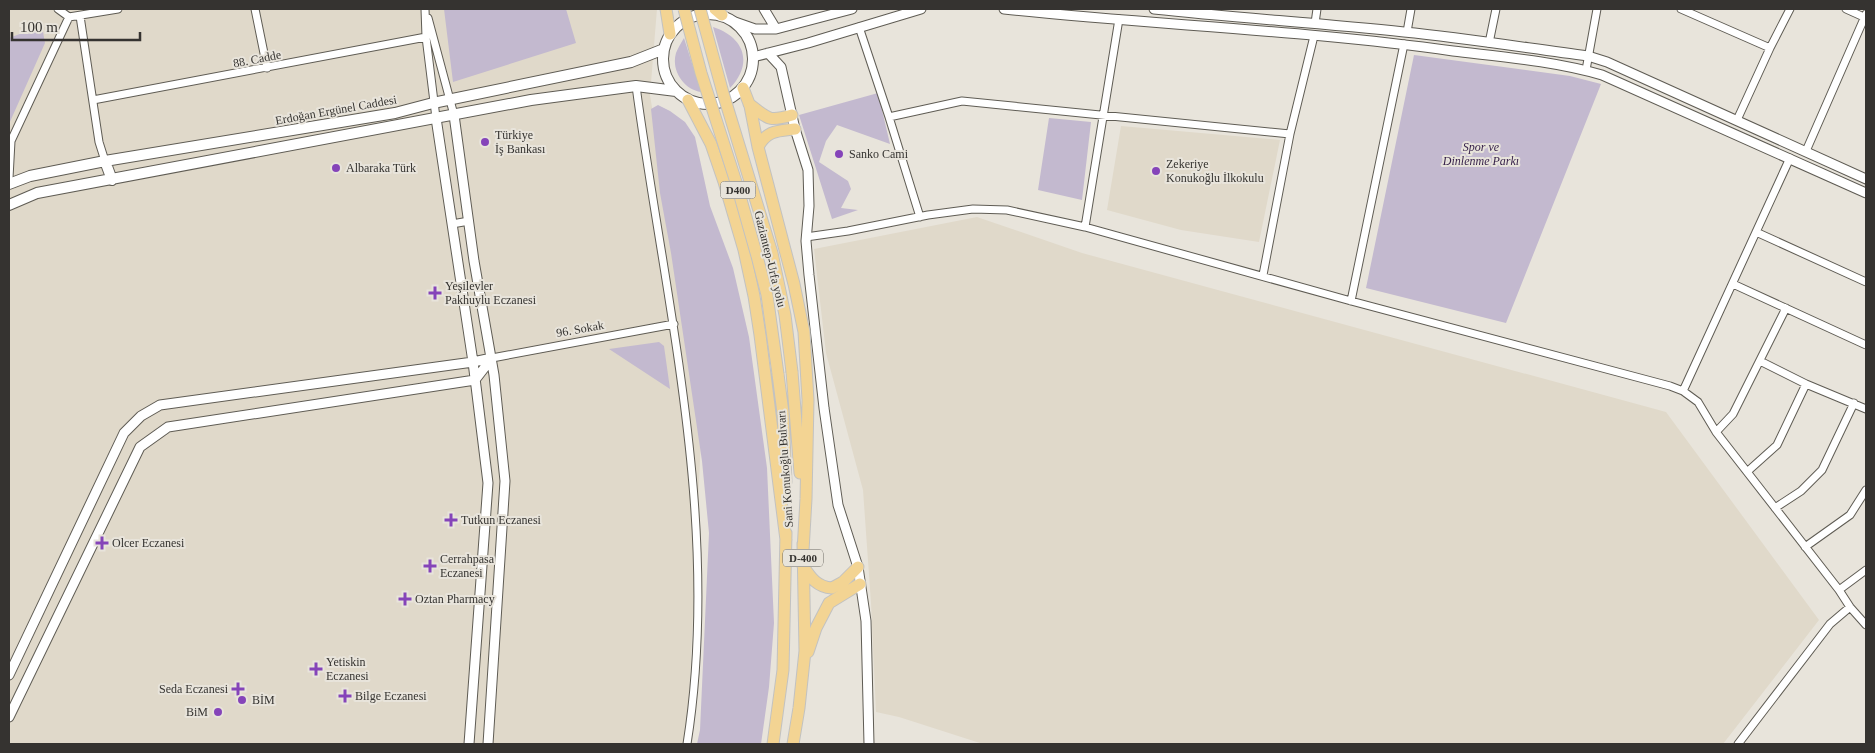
<svg xmlns="http://www.w3.org/2000/svg" width="1875" height="753" viewBox="0 0 1875 753" font-family="'Times New Roman',serif">
  <style>
    .built { fill: #e0d9ca }
    .green { fill: #c3b9cf }
    .lines { fill: none; stroke-linecap: round; stroke-linejoin: round }
    .minor-casing { stroke: #5f5c54; stroke-width: 9 }
    .tertiary-casing { stroke: #5f5c54; stroke-width: 11 }
    .secondary-casing { stroke: #5f5c54; stroke-width: 12 }
    .trunk-casing { stroke: #c2c2c1; stroke-width: 13 }
    .minor { stroke: #fff; stroke-width: 7 }
    .tertiary { stroke: #fff; stroke-width: 9 }
    .secondary { stroke: #fff; stroke-width: 10 }
    .trunk { stroke: #f3d493; stroke-width: 11 }
    .trunk-bridge-casing { stroke: #c2c2c1; stroke-width: 13; stroke-linecap: butt }
    .trunk-bridge { stroke: #f3d493; stroke-width: 11 }
    .poi-dot { fill: #8544b9; stroke: #e8e4db; stroke-width: 2 }
    .labels { text-anchor: middle; stroke-width: 4; stroke-linejoin: round; paint-order: stroke }
    .shield { fill: #e8e4db; stroke: #6b6863; stroke-width: 1 }
    .shield-label { font-size: 11px; font-weight: bold; fill: #353330 }
    .street-label { font-size: 12px; fill: #353330; stroke: #e8e4db }
    .poi-label { font-size: 12px; fill: #353330; stroke: #e8e4db; text-anchor: start }
    .park-label { font-size: 12px; font-style: italic; fill: #331d47; stroke: #e8e4db }
  </style>
  <rect width="100%" height="100%" fill="#e8e4db"/>
  <path class="built" d="M 9,9 L 657,9 L 650,95 L 702,417 L 687,744 L 9,744 Z
    M 1121,126 L 1280,140 L 1259,242 L 1181,230 L 1107,210 Z
    M 977,217 L 1082,253 L 1666,412 L 1819,620 L 1723,744 L 983,744 L 899,717 L 876,712 L 871,603 L 863,490 L 826,353 L 814,249 Z"/>
  <path class="green" d="M 444,9 L 566,9 L 576,43 L 453,82 Z
    M 713,27 C 744,37 754,63 730,88 Z
    M 33,29 L 43,32 L 45,43 L 9,124 L 9,38 Z
    M 684,38 L 701,92 C 683,89 671,70 676,53 C 678,48 681,43 684,38 Z
    M 1414,55 L 1570,76 L 1601,84 L 1506,323 L 1366,288 Z
    M 878,93 L 890,144 L 837,125 L 826,141 L 819,162 L 848,181 L 851,189 L 841,208 L 858,210 L 832,219 L 799,115 Z
    M 658,105 L 670,111 L 685,122 L 695,137 L 710,206 L 733,268 L 749,337 L 767,468 L 774,623 L 769,687 L 761,744 L 697,744 L 700,730 L 709,533 L 702,461 L 671,253 L 660,193 L 651,109 Z
    M 1049,118 L 1091,122 L 1082,200 L 1038,190 Z
    M 659,342 L 664,346 L 670,389 L 609,349 Z"/>
  <g class="lines">
    <defs>
      <path id="minor" d="M 58,9 L 69,17 L 118,9
        M 255,9 L 267,68
        M 425,9 L 426,37 L 436,118
        M 1681,9 L 1770,48
        M 1846,9 L 1866,18
        M 80,16 L 99,142 L 105,161
        M 428,18 L 454,115
        M 1315,23 L 1317,9
        M 859,27 L 889,117 L 920,217
        M 1407,32 L 1411,9
        M 1489,43 L 1496,9
        M 1586,70 L 1597,9
        M 636,86 C 665,303 722,524 687,744
        M 93,100 L 426,37
        M 889,117 L 962,101 L 1290,134
        M 1737,120 L 1770,48 L 1790,9
        M 1806,151 L 1866,14
        M 9,178 L 11,141 L 69,17
        M 452,224 L 469,221
        M 1085,227 L 1119,19
        M 1756,232 L 1866,282
        M 806,237 L 848,231 L 928,215 L 973,209 L 1007,210 L 1085,227 L 1351,301 L 1670,386 L 1683,391 L 1698,402 L 1716,432 L 1839,590 L 1850,607 L 1866,625
        M 1263,275 L 1290,134 L 1314,36
        M 1733,284 L 1866,345
        M 1351,301 L 1404,44
        M 492,358 L 674,324
        M 1760,361 L 1806,384 L 1866,409
        M 1683,391 L 1790,158
        M 1716,432 L 1733,414 L 1786,308
        M 1748,471 L 1777,445 L 1806,384
        M 1775,508 L 1801,491 L 1822,470 L 1854,403
        M 1805,547 L 1850,515 L 1866,490
        M 1839,590 L 1866,570
        M 1738,744 L 1830,624 L 1850,607"/>
      <path id="tertiary" d="M 764,9 L 776,29
        M 1004,9 C 1153,25 1304,30 1453,51 C 1503,57 1554,61 1602,75 L 1866,193
        M 1154,9 C 1237,18 1321,23 1404,32 C 1465,38 1527,48 1588,56 L 1607,62 L 1866,179
        M 735,22 L 755,29 L 776,29 L 852,9
        M 768,53 L 781,67 L 795,129 L 808,170 L 809,206 L 806,241 L 809,275 L 824,408 L 838,505 L 858,567 L 866,621 L 869,744
        M 753,57 L 808,43 L 921,9
        M 454,115 L 474,261 L 494,375 L 505,481 L 488,744
        M 436,118 L 473,362 L 488,483 L 469,744
        M 9,675 L 124,433 L 141,416 L 160,405 L 473,362 L 492,358
        M 9,717 L 140,447 L 168,427 L 475,380 L 492,358"/>
      <path id="secondary" d="M663 59a45 45 0 1 1 90 0a45 45 0 1 1-90 0Z
        M 105,161 L 112,180
        M 9,184 L 30,176 L 105,161 L 395,113 L 433,103 L 631,62 L 664,49
        M 9,205 L 37,193 L 531,100 L 636,86 L 676,91"/>
      <path id="trunk" d="M 666,9 L 670,34
        M 715,9 L 722,15
        M 743,88 L 750,106 L 758,147 L 794,284 L 804,332 L 808,400 L 806,499 L 803,551
        M 688,100 L 711,144 L 724,182 L 744,250 L 754,296 L 760,335 L 786,540
        M 749,104 C 769,119 768,122 792,115
        M 758,147 C 767,130 778,131 795,129
        M 792,372 L 800,473
        M 778,374 L 783,413 L 786,482
        M 803,566 C 811,578 817,587 832,588 L 843,582 L 858,567
        M 808,652 L 816,628 L 829,603 L 860,584
        M 773,744 L 783,670 L 786,533
        M 793,744 L 799,708 L 805,651 L 803,544"/>
    </defs>
    <use href="#minor" class="minor-casing"/>
    <use href="#tertiary" class="tertiary-casing"/>
    <use href="#secondary" class="secondary-casing"/>
    <use href="#trunk" class="trunk-casing"/>
    <use href="#minor" class="minor"/>
    <use href="#tertiary" class="tertiary"/>
    <use href="#secondary" class="secondary"/>
    <use href="#trunk" class="trunk"/>
    <defs>
      <path id="trunk-bridge" d="M 684,9 L 701,73 L 736,182 L 757,256 L 767,295 L 778,374
        M 700,9 L 723,93 L 772,253 L 785,315 L 792,372"/>
    </defs>
    <use href="#trunk-bridge" class="trunk-bridge-casing"/>
    <use href="#trunk-bridge" class="trunk-bridge"/>
  </g>
  <g class="poi-dot">
    <circle cx="485" cy="142" r="5"/>
    <circle cx="839" cy="154" r="5"/>
    <circle cx="336" cy="168" r="5"/>
    <circle cx="1156" cy="171" r="5"/>
    <path d="M432.5 285.5h5v5h5v5h-5v5h-5v-5h-5v-5h5z"/>
    <path d="M448.5 512.5h5v5h5v5h-5v5h-5v-5h-5v-5h5z"/>
    <path d="M99.5 535.5h5v5h5v5h-5v5h-5v-5h-5v-5h5z"/>
    <path d="M427.5 558.5h5v5h5v5h-5v5h-5v-5h-5v-5h5z"/>
    <path d="M402.5 591.5h5v5h5v5h-5v5h-5v-5h-5v-5h5z"/>
    <path d="M313.5 661.5h5v5h5v5h-5v5h-5v-5h-5v-5h5z"/>
    <path d="M235.5 681.5h5v5h5v5h-5v5h-5v-5h-5v-5h5z"/>
    <path d="M342.5 688.5h5v5h5v5h-5v5h-5v-5h-5v-5h5z"/>
    <circle cx="242" cy="700" r="5"/>
    <circle cx="218" cy="712" r="5"/>
  </g>
  <g class="labels">
    <g class="shield">
      <rect x="720.5" y="181.5" width="35" height="17" rx="4"/>
      <rect x="783" y="549.5" width="40" height="17" rx="4"/>
    </g>
    <g class="shield-label">
      <text x="738" y="194">D400</text>
      <text x="803" y="562">D-400</text>
    </g>
    <g class="street-label">
      <text transform="translate(257 59) rotate(-11)" y="4">88. Cadde</text>
      <text transform="translate(336 110) rotate(-10)" y="4">Erdoğan Ergünel Caddesi</text>
      <text transform="translate(770 259) rotate(76)" y="4">Gaziantep-Urfa yolu</text>
      <text transform="translate(580 329) rotate(-10)" y="4">96. Sokak</text>
      <text transform="translate(785 469) rotate(-94)" y="4">Sani Konukoğlu Bulvarı</text>
    </g>
    <g class="poi-label">
      <text x="495" y="139">Türkiye<tspan x="495" dy="14">İş Bankası</tspan></text>
      <text x="849" y="158">Sanko Cami</text>
      <text x="1166" y="168">Zekeriye<tspan x="1166" dy="14">Konukoğlu İlkokulu</tspan></text>
      <text x="346" y="172">Albaraka Türk</text>
      <text x="445" y="290">Yeşilevler<tspan x="445" dy="14">Pakhuylu Eczanesi</tspan></text>
      <text x="461" y="524">Tutkun Eczanesi</text>
      <text x="112" y="547">Olcer Eczanesi</text>
      <text x="440" y="563">Cerrahpasa<tspan x="440" dy="14">Eczanesi</tspan></text>
      <text x="415" y="603">Oztan Pharmacy</text>
      <text x="326" y="666">Yetiskin<tspan x="326" dy="14">Eczanesi</tspan></text>
      <text x="228" y="693" text-anchor="end">Seda Eczanesi</text>
      <text x="355" y="700">Bilge Eczanesi</text>
      <text x="252" y="704">BİM</text>
      <text x="208" y="716" text-anchor="end">BiM</text>
    </g>
    <g class="park-label">
      <text x="1481" y="151">Spor ve<tspan x="1481" dy="14">Dinlenme Parkı</tspan></text>
    </g>
  </g>
  <rect width="1875" height="753" fill="none" stroke="#353330" stroke-width="20"/>
  <path d="M12 32v8h128v-8" fill="none" stroke="#353330" stroke-width="2.5"/>
  <text x="20" y="32" font-size="15" fill="#353330" stroke="#e8e4db" stroke-width="4" paint-order="stroke">100 m</text>
</svg>
